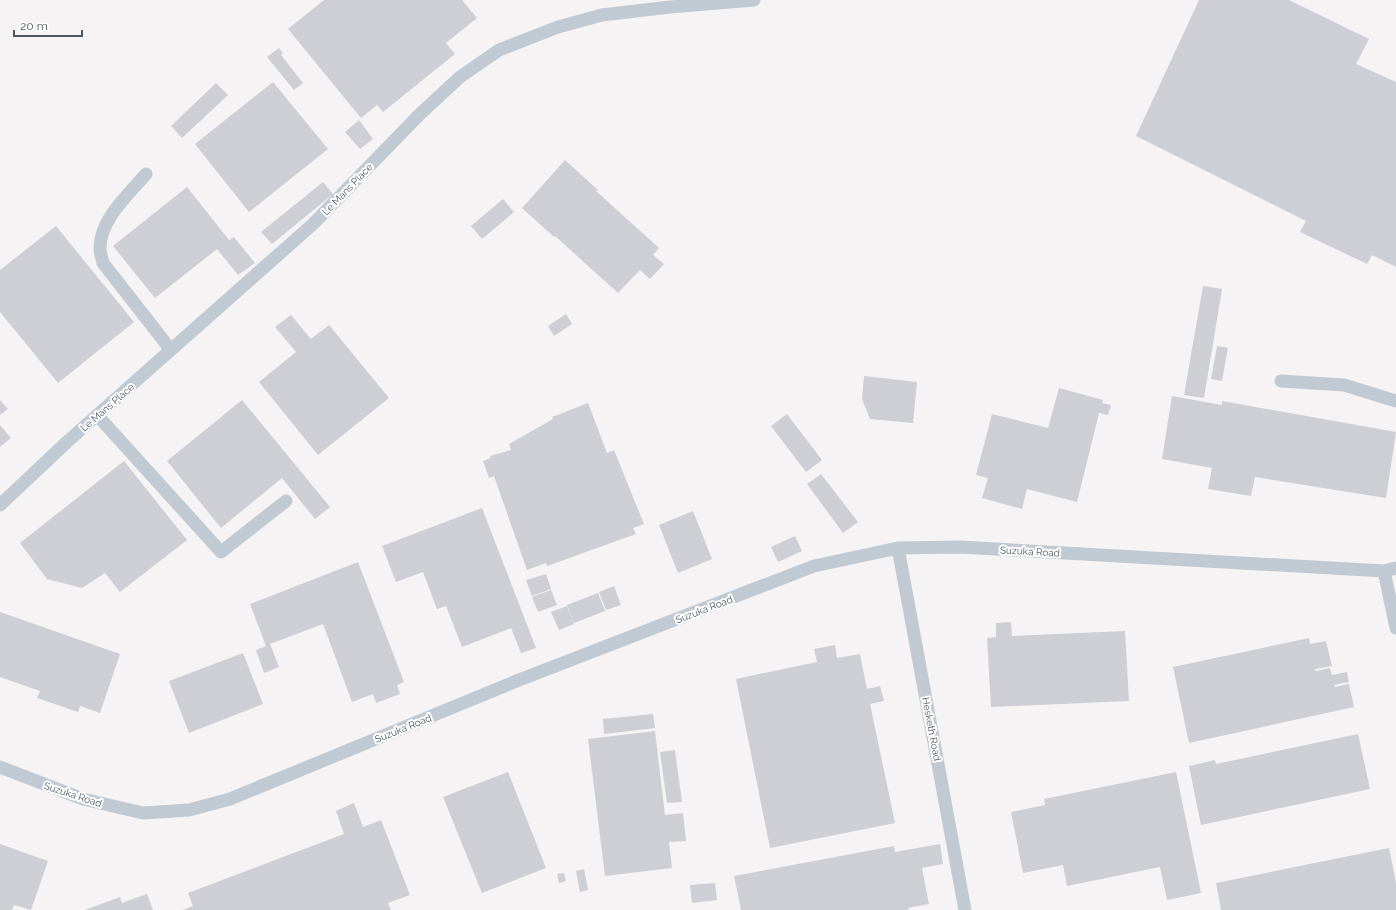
<svg xmlns="http://www.w3.org/2000/svg" width="1396" height="910" viewBox="0 0 1396 910" font-family="Raleway,sans-serif">
  <style>
    .building { fill: #cdcfd5 }
    .lines { fill: none; stroke-linecap: round; stroke-linejoin: round }
    .lane { stroke: #c1cad2; stroke-width: 13 }
    .labels { text-anchor: middle; stroke-width: 4; stroke-linejoin: round; paint-order: stroke }
    .street-label { font-size: 10px; fill: #4a5661; stroke: #fff }
  </style>
  <rect width="100%" height="100%" fill="#f5f3f3"/>
  <path class="building" d="M 324,0 L 462,0 L 477,18 L 446,43 L 455,54 L 383,112 L 377,105 L 361,118 L 288,29 Z
    M 1199,0 L 1289,0 L 1369,39 L 1356,64 L 1396,82 L 1396,267 L 1372,255 L 1367,264 L 1300,232 L 1306,221 L 1136,136 Z
    M 279,48 L 283,53 L 281,55 L 303,83 L 294,90 L 267,57 Z
    M 273,82 L 328,149 L 249,212 L 195,144 Z
    M 216,83 L 228,95 L 182,138 L 171,126 Z
    M 359,120 L 373,139 L 360,149 L 345,132 Z
    M 565,160 L 598,190 L 596,191 L 659,248 L 653,255 L 664,264 L 650,279 L 640,270 L 618,293 L 555,236 L 554,237 L 522,208 Z
    M 323,182 L 333,194 L 272,244 L 261,232 Z
    M 187,187 L 229,240 L 234,237 L 255,263 L 238,275 L 217,249 L 155,298 L 113,246 Z
    M 503,199 L 514,212 L 482,239 L 471,226 Z
    M 56,226 L 134,322 L 58,383 L 0,312 L 0,270 Z
    M 1203,286 L 1222,289 L 1204,398 L 1184,395 Z
    M 566,314 L 572,324 L 554,336 L 548,326 Z
    M 291,315 L 311,339 L 329,325 L 389,398 L 318,455 L 259,382 L 296,352 L 275,327 Z
    M 1217,346 L 1228,348 L 1222,381 L 1211,379 Z
    M 864,376 L 917,382 L 913,423 L 870,419 L 862,399 Z
    M 1059,388 L 1103,400 L 1102,403 L 1111,405 L 1108,415 L 1099,413 L 1077,502 L 1027,489 L 1022,509 L 982,498 L 988,478 L 976,475 L 992,414 L 1048,428 Z
    M 1172,396 L 1222,405 L 1222,401 L 1396,432 L 1386,498 L 1255,477 L 1251,496 L 1208,489 L 1212,468 L 1162,459 Z
    M 0,400 L 8,409 L 0,415 Z
    M 242,400 L 330,507 L 315,519 L 282,478 L 221,528 L 167,461 Z
    M 588,403 L 607,453 L 614,450 L 644,524 L 633,528 L 636,534 L 547,566 L 546,563 L 527,570 L 494,476 L 489,478 L 483,461 L 491,458 L 490,456 L 511,450 L 509,444 L 553,419 L 552,417 Z
    M 787,414 L 822,460 L 806,472 L 771,426 Z
    M 0,425 L 11,438 L 0,447 Z
    M 124,461 L 187,540 L 120,592 L 105,573 L 82,588 L 47,579 L 20,543 Z
    M 821,474 L 858,522 L 843,533 L 807,484 Z
    M 482,508 L 536,648 L 521,653 L 511,628 L 462,647 L 446,606 L 437,609 L 423,572 L 396,582 L 382,546 Z
    M 693,511 L 712,559 L 678,573 L 659,525 Z
    M 795,536 L 802,551 L 778,562 L 771,547 Z
    M 358,562 L 404,682 L 397,685 L 400,694 L 376,703 L 373,694 L 352,702 L 323,624 L 270,644 L 279,667 L 264,673 L 256,650 L 266,646 L 250,604 Z
    M 546,574 L 551,589 L 532,596 L 526,580 Z
    M 614,586 L 621,605 L 606,610 L 599,592 Z
    M 551,590 L 557,605 L 538,612 L 532,597 Z
    M 598,593 L 605,611 L 574,623 L 567,605 Z
    M 567,606 L 574,624 L 559,630 L 551,612 Z
    M 0,612 L 120,654 L 100,713 L 80,706 L 78,712 L 37,698 L 40,691 L 0,677 Z
    M 1011,622 L 1012,636 L 1125,631 L 1129,701 L 991,707 L 987,638 L 996,637 L 996,623 Z
    M 1309,638 L 1310,644 L 1326,641 L 1332,666 L 1315,669 L 1316,671 L 1330,668 L 1332,675 L 1347,672 L 1349,682 L 1334,685 L 1335,687 L 1349,684 L 1354,707 L 1189,743 L 1173,667 Z
    M 835,645 L 837,658 L 860,654 L 867,689 L 880,686 L 884,701 L 870,704 L 895,823 L 770,848 L 736,679 L 817,662 L 814,649 Z
    M 243,653 L 263,704 L 189,733 L 169,681 Z
    M 653,714 L 655,728 L 604,734 L 603,719 Z
    M 655,731 L 665,815 L 683,813 L 686,841 L 669,842 L 672,868 L 605,876 L 588,739 Z
    M 1358,734 L 1370,789 L 1201,825 L 1189,766 L 1215,760 L 1216,764 Z
    M 675,750 L 682,802 L 667,803 L 660,752 Z
    M 508,772 L 546,868 L 482,893 L 443,797 Z
    M 1176,772 L 1201,893 L 1167,900 L 1160,867 L 1067,886 L 1063,865 L 1023,873 L 1011,812 L 1045,805 L 1044,799 Z
    M 354,803 L 363,827 L 381,820 L 410,895 L 388,903 L 391,910 L 183,910 L 193,906 L 188,893 L 344,834 L 336,811 Z
    M 0,844 L 48,861 L 31,910 L 14,905 L 12,910 L 0,910 Z
    M 940,844 L 943,864 L 922,868 L 929,904 L 908,908 L 909,910 L 741,910 L 734,876 L 894,846 L 895,852 Z
    M 1389,848 L 1396,883 L 1396,910 L 1221,910 L 1216,883 Z
    M 584,869 L 588,890 L 580,892 L 576,871 Z
    M 564,873 L 566,881 L 559,883 L 557,874 Z
    M 715,883 L 717,900 L 692,903 L 690,885 Z
    M 147,894 L 153,910 L 85,910 L 120,897 L 122,903 Z"/>
  <g class="lines">
    <path class="lane" d="M 146,174 C 129,194 100,219 100,248 C 100,253 102,258 103,263 L 171,350
      M 1281,381 L 1344,385 L 1396,401
      M 97,415 L 221,552 L 286,501
      M 0,505 L 68,441 L 313,224 L 420,114 L 460,77 L 499,50 L 558,27 L 602,15 L 670,7 L 754,0
      M 898,548 L 965,910
      M 1384,571 L 1396,628
      M 0,767 L 83,799 L 143,813 L 189,810 L 230,799 L 519,680 L 814,566 L 898,548 L 960,547 L 1384,571 L 1396,568"/>
  </g>
  <g class="labels">
    <g class="street-label">
      <text transform="translate(347 189) rotate(-46)" y="4">Le Mans Place</text>
      <text transform="translate(107 407) rotate(-41)" y="4">Le Mans Place</text>
      <text transform="translate(1030 551) rotate(3)" y="4">Suzuka Road</text>
      <text transform="translate(704 609) rotate(-21)" y="4">Suzuka Road</text>
      <text transform="translate(403 728) rotate(-22)" y="4">Suzuka Road</text>
      <text transform="translate(932 729) rotate(79)" y="4">Hesketh Road</text>
      <text transform="translate(73 794) rotate(18)" y="4">Suzuka Road</text>
    </g>
  </g>
  <path d="M14 30v6h68v-6" fill="none" stroke="#4a5661" stroke-width="2"/>
  <text x="20" y="30" font-size="12" fill="#4a5661" stroke="#ffffff" stroke-width="3" paint-order="stroke">20 m</text>
</svg>
